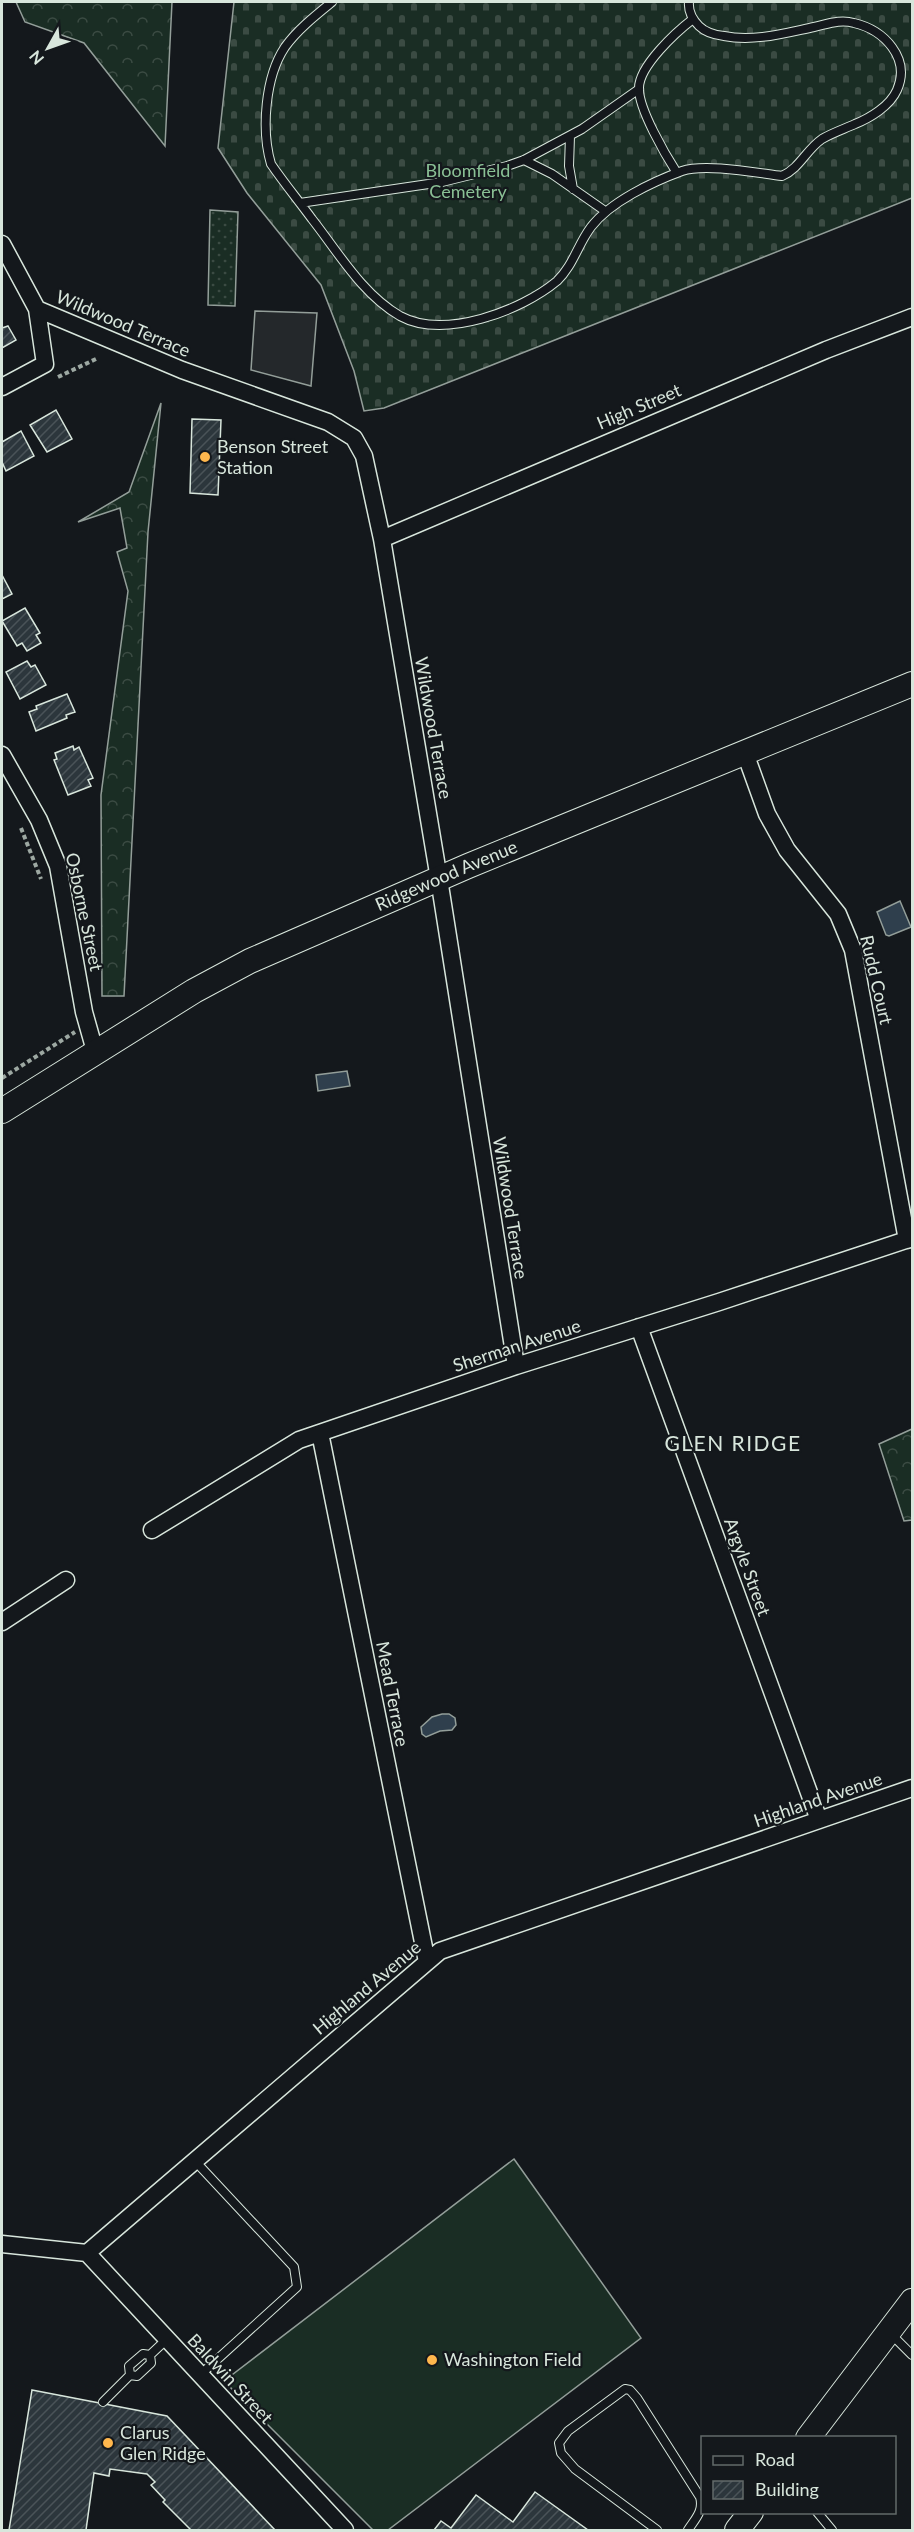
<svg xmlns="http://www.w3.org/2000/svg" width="914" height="2532" viewBox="0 0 914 2532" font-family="Lato,sans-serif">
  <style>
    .forest { fill: url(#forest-crowns); stroke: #939e99; stroke-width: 1.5 }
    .cemetery { fill: url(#cemetery-stones); stroke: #939e99; stroke-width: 1.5 }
    .park { fill: url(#park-dots); stroke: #939e99; stroke-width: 1.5 }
    .pitch { fill: #1a2d24; stroke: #939e99; stroke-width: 1.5 }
    .parking { fill: #24282b; stroke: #939e99; stroke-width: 1.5 }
    .water { fill: #2f3f4d; stroke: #939e99; stroke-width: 1.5 }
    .building { fill: url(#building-hatch); stroke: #d8e6dc; stroke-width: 1.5 }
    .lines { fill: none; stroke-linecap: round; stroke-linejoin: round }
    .lane-casing { stroke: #d8e6dc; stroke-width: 10 }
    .street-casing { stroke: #d8e6dc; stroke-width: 19 }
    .secondary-casing { stroke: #d8e6dc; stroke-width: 26 }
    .path { stroke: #9da8a2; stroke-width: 4; stroke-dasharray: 4.5 3; stroke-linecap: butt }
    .lane { stroke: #14181c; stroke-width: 8 }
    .street { stroke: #14181c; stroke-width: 16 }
    .secondary { stroke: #14181c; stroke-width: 24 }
    .poi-dot { fill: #ffb74d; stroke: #14181c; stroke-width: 2 }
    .labels { text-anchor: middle; stroke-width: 4.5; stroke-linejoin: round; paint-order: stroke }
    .park-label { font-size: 18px; fill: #8ac095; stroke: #14181c }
    .street-label { font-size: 18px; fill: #d8e6dc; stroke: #14181c }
    .poi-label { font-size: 18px; fill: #d8e6dc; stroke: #14181c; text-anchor: start }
    .quarter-label { font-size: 21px; letter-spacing: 1.5px; fill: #d8e6dc; stroke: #14181c }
  </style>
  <defs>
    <pattern id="forest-crowns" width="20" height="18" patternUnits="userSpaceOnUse" patternTransform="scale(1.5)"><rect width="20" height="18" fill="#1a2d24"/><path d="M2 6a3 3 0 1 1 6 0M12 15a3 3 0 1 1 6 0" fill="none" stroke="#3b4b43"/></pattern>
    <pattern id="cemetery-stones" width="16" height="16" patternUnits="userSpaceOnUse" patternTransform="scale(1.5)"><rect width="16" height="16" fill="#1a2d24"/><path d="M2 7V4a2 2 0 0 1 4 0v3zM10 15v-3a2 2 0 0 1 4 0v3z" fill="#3b4b43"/></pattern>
    <pattern id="park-dots" width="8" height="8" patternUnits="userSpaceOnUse" patternTransform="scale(1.5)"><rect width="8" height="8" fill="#1a2d24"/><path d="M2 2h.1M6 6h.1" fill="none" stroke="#3b4b43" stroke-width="1.8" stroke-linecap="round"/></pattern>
    <pattern id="building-hatch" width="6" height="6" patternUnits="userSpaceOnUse" patternTransform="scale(1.5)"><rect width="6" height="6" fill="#2c363c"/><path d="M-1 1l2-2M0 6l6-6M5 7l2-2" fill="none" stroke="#4a5358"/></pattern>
  </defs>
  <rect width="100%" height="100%" fill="#14181c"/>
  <path class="forest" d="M 16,2 L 172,2 L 165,146 L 84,43 L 25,22 Z
    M 161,403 L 148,532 L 124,996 L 102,996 L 101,795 L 128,591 L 117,552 L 127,548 L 120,508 L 78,522 L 129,492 Z
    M 912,1429 L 912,1520 L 904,1521 L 879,1444 Z"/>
  <path class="cemetery" d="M 234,2 L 912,2 L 912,198 L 384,408 L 364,411 L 354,371 L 321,285 L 247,193 L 218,148 Z"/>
  <path class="park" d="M 210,210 L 238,212 L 235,306 L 208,305 Z"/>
  <path class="pitch" d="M 514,2159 L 641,2338 L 388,2530 L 373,2530 L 224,2381 Z"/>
  <path class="parking" d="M 255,311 L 317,313 L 311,386 L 251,370 Z"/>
  <path class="water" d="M 900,901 L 911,927 L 889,936 L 886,935 L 877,912 Z
    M 347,1071 L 350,1086 L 318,1091 L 316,1075 Z
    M 442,1714 L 449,1714 L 455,1718 L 456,1725 L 452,1730 L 440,1731 L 426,1737 L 422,1734 L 421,1727 L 432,1717 Z"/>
  <path class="building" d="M 8,326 L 16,340 L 2,348 L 2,328 Z
    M 56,410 L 72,439 L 47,452 L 30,425 Z
    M 192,419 L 221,420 L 218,495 L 190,493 Z
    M 21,431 L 34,456 L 6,471 L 2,462 L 2,442 Z
    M 2,575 L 12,594 L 2,599 Z
    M 25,608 L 40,633 L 36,635 L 41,643 L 27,651 L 22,643 L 17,646 L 2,621 Z
    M 27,661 L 31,667 L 35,665 L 46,685 L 20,699 L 6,672 Z
    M 67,694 L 75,712 L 66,715 L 67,718 L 36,731 L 29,712 L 37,709 L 36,706 Z
    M 73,746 L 74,750 L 79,747 L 93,778 L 88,780 L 91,786 L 68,795 L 54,760 L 57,759 L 55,753 Z
    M 32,2390 L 167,2416 L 275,2530 L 191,2530 L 163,2502 L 165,2500 L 151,2485 L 155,2482 L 147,2474 L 110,2469 L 109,2476 L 94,2473 L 86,2530 L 9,2530 Z
    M 535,2492 L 588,2530 L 434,2530 L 441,2521 L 451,2528 L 476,2495 L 513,2522 Z"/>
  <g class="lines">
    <defs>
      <path id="lane" d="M 332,2 C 316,15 297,30 285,47 C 265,77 261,130 271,164 C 284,183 298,200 312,219 C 338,252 362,294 400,316 C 444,340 521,311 557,281 C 573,266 578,244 591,227 C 610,202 652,182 682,171 C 705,163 757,173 782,176 C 800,168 806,150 822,139 C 832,133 844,129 855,124 C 870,118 890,106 897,90 C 911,58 884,30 854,23 C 840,19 828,24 814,27 C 785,33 754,42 724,36 C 715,35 705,32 699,26 C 692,19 688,12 689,2
        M 570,136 L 569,166 L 573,189
        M 524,160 L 552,174 L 605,211
        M 677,173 C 666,156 638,108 639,88 C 639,66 676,32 693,19
        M 300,203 L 442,182 L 507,166 L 524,160 L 582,129 L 639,89
        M 195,2161 L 294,2267 L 297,2287 L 200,2375
        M 889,2332 L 912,2355
        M 150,2355 L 143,2354 L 129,2366 L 130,2375 L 137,2376 L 151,2363 L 150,2355 L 167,2339
        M 103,2402 L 130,2375
        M 817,2512 L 832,2530
        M 657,2530 L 575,2469 L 561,2453 L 559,2443 L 568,2431 L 625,2389 L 630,2390 L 637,2398 L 700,2497 C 704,2511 695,2519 688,2530"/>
      <path id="street" d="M 2,244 L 37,309 L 45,364 L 2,387
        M 37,309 L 182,370 L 328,422 L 354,438 L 364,456 L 382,539 L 439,879 L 516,1366
        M 382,539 L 826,350 L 912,317
        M 745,753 L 767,814 L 787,850 L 838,914 L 853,950 L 907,1240
        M 2,755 L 39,820 L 58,866 L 84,1012 L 95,1051
        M 639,1327 L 819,1820
        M 320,1433 L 427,1962
        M 152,1530 L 299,1440 L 516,1366 L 719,1302 L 912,1238
        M 2,1622 L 66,1580
        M 2,2244 L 87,2253 L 440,1951 L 912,1788
        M 87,2253 L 345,2530"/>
      <g id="secondary">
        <path id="s1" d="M 2,1111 L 194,991 L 250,961 L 468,866 L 912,684"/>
        <path d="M 808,2438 L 912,2301"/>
        <path d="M 737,2530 L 751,2512"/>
      </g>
    </defs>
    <use href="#lane" class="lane-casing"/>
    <use href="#street" class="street-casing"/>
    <use href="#secondary" class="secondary-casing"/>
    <path class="path" d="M 58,377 L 98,358
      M 21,828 L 41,879
      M 2,1078 L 75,1032"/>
    <use href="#lane" class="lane"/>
    <use href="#street" class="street"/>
    <use href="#secondary" class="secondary"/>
  </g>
  <g class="poi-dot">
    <circle cx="205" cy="457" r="6"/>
    <circle cx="432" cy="2360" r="6"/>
    <circle cx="108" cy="2443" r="6"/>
  </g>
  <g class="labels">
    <g class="park-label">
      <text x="468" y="177">Bloomfield<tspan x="468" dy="21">Cemetery</tspan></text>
    </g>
    <g class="street-label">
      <text transform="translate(123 324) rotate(23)" y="6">Wildwood Terrace</text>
      <text transform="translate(639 407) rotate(-23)" y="6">High Street</text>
      <text transform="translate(433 728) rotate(80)" y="6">Wildwood Terrace</text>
      <text dy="6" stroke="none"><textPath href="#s1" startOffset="504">Ridgewood Avenue</textPath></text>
      <text transform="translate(84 912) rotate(78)" y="6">Osborne Street</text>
      <text transform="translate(876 980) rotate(77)" y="6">Rudd Court</text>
      <text transform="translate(510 1208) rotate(81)" y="6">Wildwood Terrace</text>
      <text transform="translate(517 1346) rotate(-18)" y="6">Sherman Avenue</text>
      <text transform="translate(747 1567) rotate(70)" y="6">Argyle Street</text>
      <text transform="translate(392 1694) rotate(79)" y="6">Mead Terrace</text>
      <text transform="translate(818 1800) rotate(-19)" y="6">Highland Avenue</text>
      <text transform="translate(367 1988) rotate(-40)" y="6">Highland Avenue</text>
      <text transform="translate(230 2379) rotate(47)" y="6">Baldwin Street</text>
    </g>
    <g class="poi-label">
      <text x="217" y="453">Benson Street<tspan x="217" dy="21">Station</tspan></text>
      <text x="444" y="2366">Washington Field</text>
      <text x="120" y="2439">Clarus<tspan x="120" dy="21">Glen Ridge</tspan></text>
    </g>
    <g class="quarter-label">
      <text x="733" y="1451">GLEN RIDGE</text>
    </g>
  </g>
  <rect width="914" height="2532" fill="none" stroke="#d8e6dc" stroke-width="6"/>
  <rect x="701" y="2436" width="195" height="78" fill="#14181c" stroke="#626a69" stroke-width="1.5"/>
  <rect x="713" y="2456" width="30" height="9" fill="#14181c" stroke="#626a69" stroke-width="1.5"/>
  <text x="755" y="2466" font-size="18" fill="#d8e6dc">Road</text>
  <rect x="713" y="2481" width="30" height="18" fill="url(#building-hatch)" stroke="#626a69" stroke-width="1.5"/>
  <text x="755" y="2496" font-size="18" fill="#d8e6dc">Building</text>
  <g transform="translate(48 48) rotate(230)" stroke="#14181c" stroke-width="4.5" paint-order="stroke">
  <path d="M0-4.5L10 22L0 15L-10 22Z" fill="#d8e6dc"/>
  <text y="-9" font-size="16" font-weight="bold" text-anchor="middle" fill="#d8e6dc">N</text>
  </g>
</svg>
